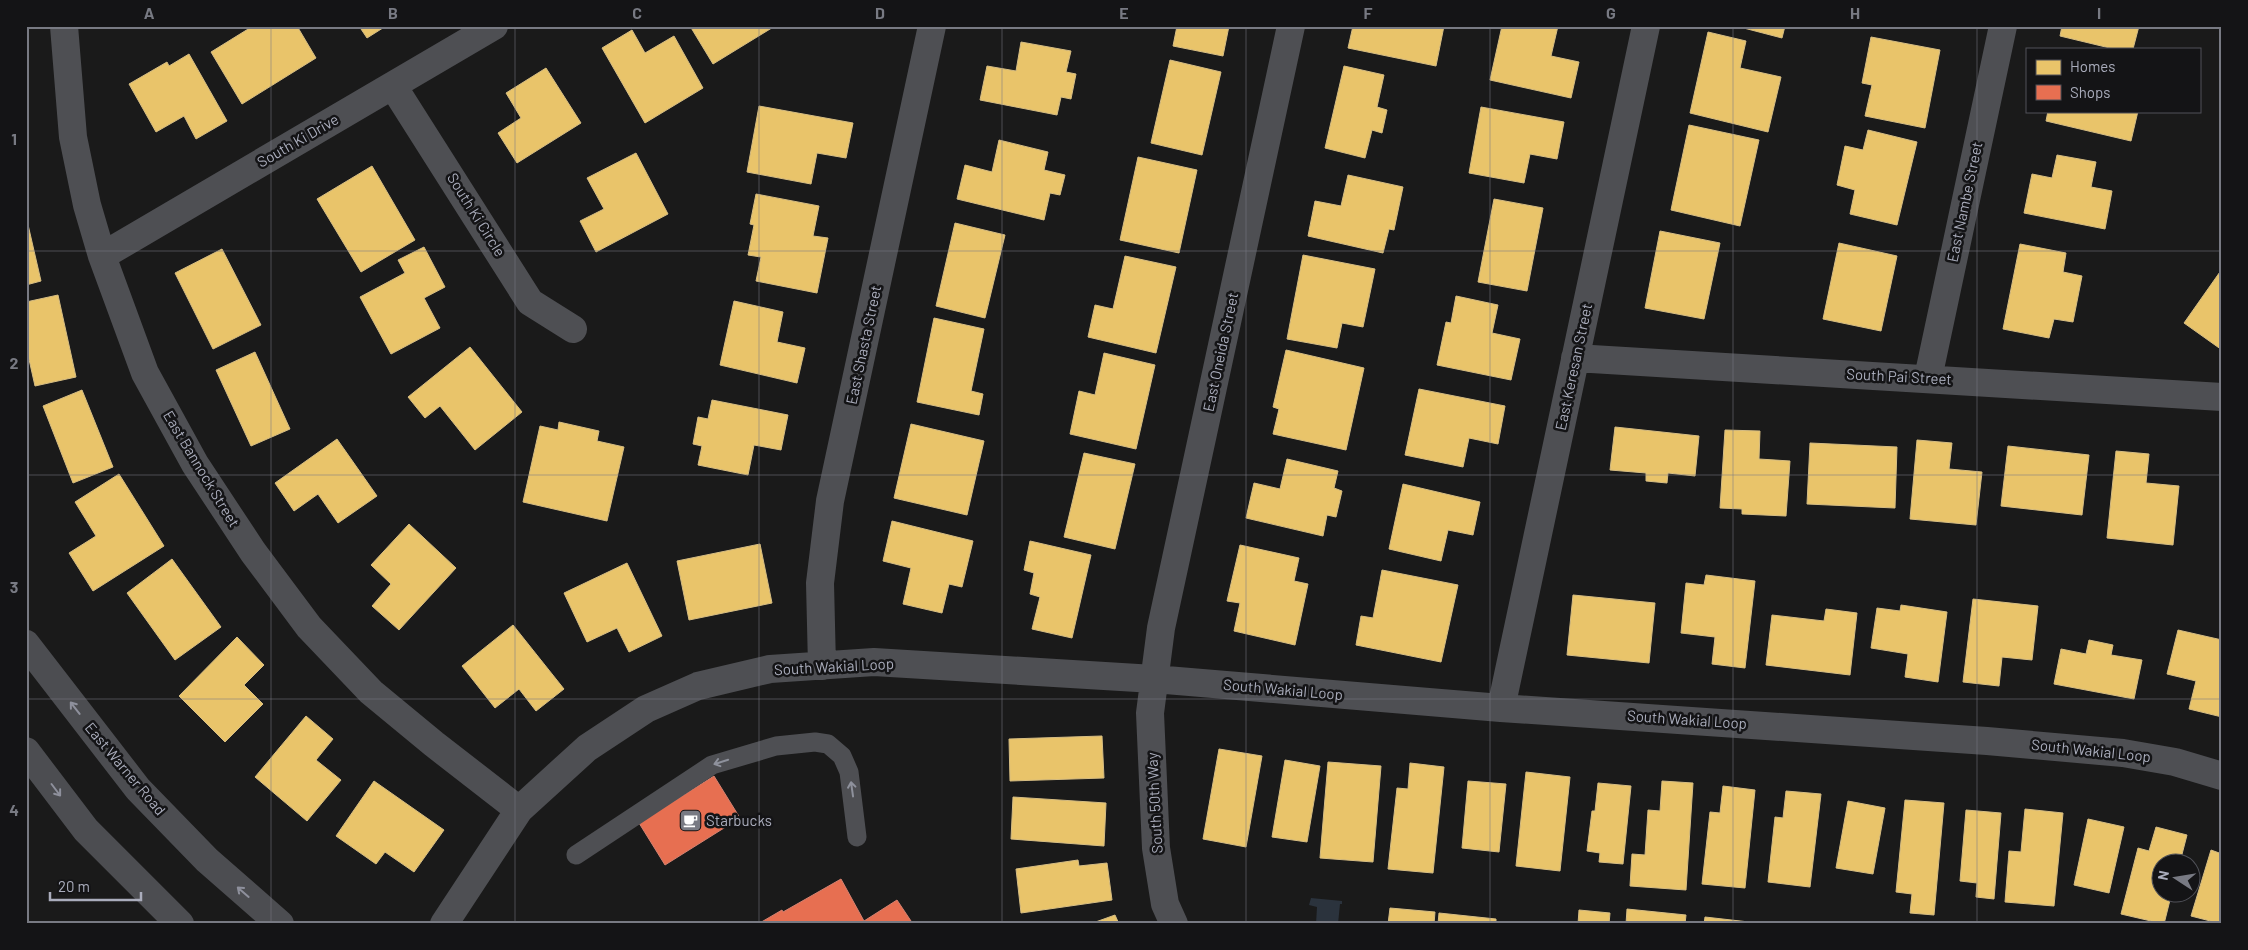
<svg xmlns="http://www.w3.org/2000/svg" width="2248" height="950" viewBox="0 0 2248 950" font-family="Barlow,sans-serif">
  <style>
    .water { fill: #2b333d }
    .homes { fill: #e9c46a; stroke: #d6bd83 }
    .shops { fill: #e76f51; stroke: #d58271 }
    .lines { fill: none; stroke-linecap: round; stroke-linejoin: round }
    .service { stroke: #4e4f53; stroke-width: 19 }
    .minor { stroke: #4e4f53; stroke-width: 28 }
    .secondary { stroke: #4c4d51; stroke-width: 28 }
    .oneway { stroke: #8e909c }
    .oneway2 { stroke: #8e919c }
    .grid { fill: none; stroke: #787a83; stroke-width: 1; stroke-opacity: 0.55 }
    .labels { text-anchor: middle; stroke-width: 5; stroke-linejoin: round; paint-order: stroke }
    .street-label { font-size: 15px; fill: #aaadbc; stroke: #141416 }
    .poi-label { font-size: 15px; fill: #aaadbc; stroke: #141416; text-anchor: start }
    .neatline { fill: none; stroke: #787a83; stroke-width: 2 }
    .grid-label { font-size: 16px; text-anchor: middle; font-weight: bold; fill: #787a83 }
  </style>
  <rect width="100%" height="100%" fill="#1a1a1a"/>
  <path class="water" d="M 1311,898 L 1342,901 L 1342,904 L 1340,904 L 1338,924 L 1316,924 L 1317,907 L 1309,905 Z"/>
  <path class="homes" d="M 253,26 L 297,26 L 316,58 L 242,104 L 211,52 Z
    M 359,26 L 386,26 L 367,38 Z
    M 690,26 L 775,26 L 713,64 Z
    M 1177,26 L 1229,26 L 1223,56 L 1173,46 Z
    M 1353,26 L 1444,26 L 1436,66 L 1348,48 Z
    M 1502,26 L 1558,26 L 1551,56 L 1579,62 L 1571,98 L 1490,80 Z
    M 1736,26 L 1785,26 L 1782,38 Z
    M 2062,26 L 2139,26 L 2133,49 L 2114,49 L 2060,36 Z
    M 632,30 L 645,53 L 674,36 L 703,88 L 645,123 L 602,48 Z
    M 1708,32 L 1746,41 L 1740,68 L 1781,77 L 1768,132 L 1690,113 Z
    M 1871,37 L 1940,50 L 1925,128 L 1865,116 L 1872,85 L 1862,83 Z
    M 1021,42 L 1071,51 L 1066,72 L 1076,74 L 1071,99 L 1061,97 L 1057,115 L 980,100 L 987,66 L 1016,71 Z
    M 189,54 L 227,121 L 196,139 L 184,116 L 156,132 L 129,84 L 167,62 L 169,66 Z
    M 1170,60 L 1221,72 L 1202,155 L 1151,143 Z
    M 1344,66 L 1384,75 L 1377,107 L 1387,110 L 1382,133 L 1372,130 L 1365,158 L 1325,148 Z
    M 546,68 L 581,123 L 517,163 L 498,133 L 521,118 L 506,93 Z
    M 759,106 L 853,123 L 846,158 L 817,153 L 811,184 L 747,172 Z
    M 1481,107 L 1564,122 L 1557,159 L 1530,154 L 1524,183 L 1469,173 Z
    M 2048,111 L 2138,111 L 2131,141 L 2046,121 Z
    M 1689,125 L 1759,140 L 1740,226 L 1671,210 Z
    M 1868,130 L 1917,142 L 1897,225 L 1850,214 L 1855,190 L 1837,185 L 1845,146 L 1863,150 Z
    M 999,140 L 1048,152 L 1044,170 L 1065,175 L 1060,195 L 1050,193 L 1044,220 L 957,199 L 965,165 L 992,172 Z
    M 636,153 L 668,214 L 596,252 L 580,221 L 604,209 L 587,178 Z
    M 2057,155 L 2096,162 L 2091,187 L 2112,191 L 2105,229 L 2024,213 L 2032,174 L 2052,178 Z
    M 1138,157 L 1197,170 L 1179,253 L 1120,240 Z
    M 372,166 L 415,240 L 361,272 L 317,199 Z
    M 1348,175 L 1403,187 L 1394,230 L 1389,229 L 1383,253 L 1308,236 L 1315,201 L 1341,206 Z
    M 756,194 L 819,206 L 813,236 L 828,238 L 817,293 L 756,281 L 761,257 L 748,255 L 754,225 L 750,224 Z
    M 1494,199 L 1543,208 L 1527,291 L 1478,282 Z
    M 26,216 L 41,281 L 26,285 Z
    M 955,223 L 1005,235 L 985,318 L 936,306 Z
    M 1660,231 L 1720,243 L 1704,319 L 1645,308 Z
    M 1839,243 L 1897,256 L 1881,331 L 1823,319 Z
    M 2020,244 L 2066,253 L 2063,272 L 2082,276 L 2073,322 L 2054,319 L 2049,338 L 2003,329 Z
    M 424,247 L 445,287 L 424,298 L 440,328 L 391,354 L 360,297 L 405,273 L 398,260 Z
    M 222,249 L 261,325 L 213,349 L 175,273 Z
    M 1303,255 L 1375,269 L 1363,327 L 1342,323 L 1337,348 L 1287,339 Z
    M 1125,256 L 1176,267 L 1156,353 L 1088,337 L 1095,305 L 1113,309 Z
    M 2222,269 L 2222,350 L 2184,323 Z
    M 58,295 L 76,377 L 35,386 L 26,346 L 26,302 Z
    M 1456,296 L 1498,305 L 1492,333 L 1520,339 L 1511,380 L 1437,365 L 1446,322 L 1451,323 Z
    M 734,301 L 783,312 L 777,342 L 805,348 L 797,383 L 720,365 Z
    M 934,318 L 984,329 L 971,391 L 983,394 L 979,415 L 917,402 Z
    M 470,347 L 522,412 L 475,450 L 440,406 L 425,418 L 408,397 Z
    M 1286,350 L 1364,368 L 1346,450 L 1273,434 L 1279,409 L 1273,407 Z
    M 255,352 L 290,429 L 251,446 L 216,370 Z
    M 1104,353 L 1155,365 L 1136,449 L 1070,434 L 1079,391 L 1095,395 Z
    M 1419,389 L 1505,406 L 1498,444 L 1469,438 L 1463,467 L 1405,455 Z
    M 82,390 L 113,467 L 73,483 L 43,406 Z
    M 712,400 L 788,415 L 781,450 L 754,445 L 748,475 L 698,465 L 702,446 L 693,444 L 698,417 L 708,419 Z
    M 559,422 L 599,431 L 597,441 L 624,447 L 607,521 L 523,502 L 540,426 L 558,430 Z
    M 911,424 L 984,441 L 967,515 L 894,498 Z
    M 1615,427 L 1699,436 L 1695,476 L 1668,473 L 1667,483 L 1646,481 L 1646,473 L 1610,470 Z
    M 1725,430 L 1760,431 L 1759,459 L 1790,461 L 1786,516 L 1742,514 L 1742,509 L 1720,508 Z
    M 337,439 L 377,496 L 338,523 L 318,494 L 294,511 L 275,483 Z
    M 1917,440 L 1952,443 L 1949,469 L 1982,472 L 1976,525 L 1910,519 Z
    M 1810,443 L 1897,447 L 1895,508 L 1807,504 Z
    M 2008,446 L 2089,455 L 2082,515 L 2001,506 Z
    M 2116,451 L 2149,454 L 2146,483 L 2179,486 L 2173,545 L 2107,538 Z
    M 1084,453 L 1135,464 L 1115,549 L 1064,537 Z
    M 1287,459 L 1338,471 L 1334,488 L 1342,491 L 1336,517 L 1327,515 L 1323,536 L 1246,518 L 1254,483 L 1280,489 Z
    M 119,474 L 164,546 L 93,591 L 69,553 L 96,536 L 75,502 Z
    M 1403,484 L 1480,502 L 1473,535 L 1448,530 L 1441,561 L 1389,549 Z
    M 892,521 L 973,541 L 962,587 L 949,584 L 942,613 L 903,604 L 911,568 L 883,561 Z
    M 409,524 L 456,568 L 399,630 L 372,606 L 391,584 L 371,565 Z
    M 1030,541 L 1091,555 L 1072,638 L 1032,629 L 1040,597 L 1030,594 L 1034,573 L 1024,570 Z
    M 760,544 L 772,603 L 689,620 L 677,561 Z
    M 1240,545 L 1299,558 L 1294,581 L 1308,584 L 1295,645 L 1234,631 L 1240,603 L 1227,601 Z
    M 172,559 L 221,627 L 175,660 L 127,593 Z
    M 627,563 L 662,636 L 629,652 L 617,628 L 587,642 L 564,593 Z
    M 1382,570 L 1458,585 L 1441,662 L 1356,645 L 1361,616 L 1373,618 Z
    M 1706,575 L 1755,581 L 1745,668 L 1712,664 L 1715,637 L 1681,633 L 1686,583 L 1704,585 Z
    M 1573,595 L 1655,603 L 1649,663 L 1567,655 Z
    M 1973,599 L 2038,606 L 2032,660 L 2002,657 L 1999,686 L 1963,682 Z
    M 1901,605 L 1947,612 L 1938,682 L 1905,677 L 1908,654 L 1871,648 L 1877,608 L 1900,611 Z
    M 1826,609 L 1857,613 L 1850,675 L 1766,665 L 1772,615 L 1824,621 Z
    M 513,625 L 564,689 L 536,711 L 519,689 L 495,708 L 462,666 Z
    M 2178,630 L 2222,640 L 2222,717 L 2189,709 L 2196,681 L 2167,674 Z
    M 237,637 L 264,665 L 244,685 L 263,704 L 225,742 L 179,696 Z
    M 2089,640 L 2113,645 L 2111,655 L 2142,660 L 2134,699 L 2054,684 L 2061,649 L 2086,654 Z
    M 306,716 L 333,739 L 316,760 L 341,780 L 307,821 L 255,777 Z
    M 1102,736 L 1104,778 L 1010,781 L 1009,739 Z
    M 1219,749 L 1262,756 L 1246,847 L 1203,839 Z
    M 1285,760 L 1320,766 L 1307,842 L 1272,837 Z
    M 1328,762 L 1381,766 L 1373,862 L 1320,858 Z
    M 1410,763 L 1444,767 L 1433,873 L 1388,869 L 1397,788 L 1408,789 Z
    M 1526,772 L 1570,777 L 1560,871 L 1516,866 Z
    M 374,781 L 444,830 L 414,872 L 385,852 L 376,864 L 336,836 Z
    M 1468,781 L 1506,784 L 1499,852 L 1462,848 Z
    M 1662,781 L 1693,783 L 1686,890 L 1630,886 L 1632,854 L 1645,855 L 1648,810 L 1660,811 Z
    M 1598,783 L 1631,786 L 1623,864 L 1599,862 L 1600,853 L 1587,851 L 1592,811 L 1595,811 Z
    M 1723,786 L 1755,790 L 1745,888 L 1702,884 L 1710,812 L 1720,813 Z
    M 1786,791 L 1821,794 L 1810,887 L 1768,882 L 1775,817 L 1783,818 Z
    M 1013,797 L 1106,803 L 1104,846 L 1011,839 Z
    M 1905,800 L 1944,803 L 1934,915 L 1910,913 L 1912,894 L 1896,892 Z
    M 1848,801 L 1885,808 L 1873,874 L 1836,868 Z
    M 2025,809 L 2063,813 L 2054,906 L 2005,902 L 2009,851 L 2021,852 Z
    M 1966,810 L 2001,813 L 1994,899 L 1976,897 L 1977,883 L 1960,881 Z
    M 2088,819 L 2124,827 L 2109,893 L 2074,885 Z
    M 2156,827 L 2187,835 L 2180,862 L 2160,862 L 2160,892 L 2172,892 L 2164,924 L 2121,914 L 2138,848 L 2149,851 Z
    M 2211,850 L 2222,854 L 2222,924 L 2191,916 Z
    M 1078,860 L 1079,866 L 1107,863 L 1112,900 L 1021,913 L 1016,869 Z
    M 1390,908 L 1435,912 L 1434,924 L 1388,924 Z
    M 1627,909 L 1686,915 L 1685,924 L 1626,924 Z
    M 1579,910 L 1610,913 L 1609,924 L 1578,924 Z
    M 1439,913 L 1496,919 L 1496,924 L 1438,924 Z
    M 1115,915 L 1119,924 L 1090,924 Z
    M 1705,917 L 1749,922 L 1749,924 L 1704,924 Z
    M 1511,922 L 1551,924 L 1511,924 Z"/>
  <path class="shops" d="M 714,776 L 740,818 L 665,865 L 639,823 Z
    M 841,879 L 864,921 L 897,900 L 913,924 L 758,924 L 782,910 L 783,912 Z"/>
  <g class="lines">
    <path class="service" d="M 576,855 L 712,765 L 776,746 L 815,742 L 828,744 L 842,756 L 849,772 L 857,837"/>
    <path class="minor" d="M 64,26 L 73,137 L 87,205 L 102,256 L 145,373 L 195,464 L 253,552 L 309,627 L 371,692 L 434,744 L 519,810
      M 393,86 L 530,302 L 573,329
      M 102,256 L 494,26
      M 1575,358 L 2222,397
      M 1928,378 L 2003,26
      M 822,666 L 820,583 L 830,501 L 932,26
      M 1501,708 L 1646,26
      M 444,924 L 519,810 L 587,748 L 646,709 L 698,686 L 770,669 L 874,662 L 1154,679 L 1501,708 L 1987,741 L 2123,753 L 2175,762 L 2222,776
      M 1174,924 L 1165,904 L 1156,848 L 1150,713 L 1161,628 L 1291,26"/>
    <path class="secondary" d="M 26,644 L 138,789 L 207,860 L 280,924
      M 26,751 L 86,830 L 180,924"/>
  </g>
  <defs><path id="oneway-shaft" d="M-6 0H5M1.5-3L5.5 0L1.5 3" fill="none" stroke-width="1.6" stroke-linecap="round" stroke-linejoin="round" transform="scale(1.25)"/></defs>
  <g class="oneway">
    <use href="#oneway-shaft" transform="translate(75 708) rotate(-128)"/>
    <use href="#oneway-shaft" transform="translate(56 790) rotate(53)"/>
    <use href="#oneway-shaft" transform="translate(243 892) rotate(-139)"/>
  </g>
  <g class="oneway2">
    <use href="#oneway-shaft" transform="translate(721 762) rotate(162)"/>
    <use href="#oneway-shaft" transform="translate(852 789) rotate(-98)"/>
  </g>
  <path class="grid" d="M 271,26 L 271,924M 515,26 L 515,924M 759,26 L 759,924M 1002,26 L 1002,924M 1246,26 L 1246,924M 1490,26 L 1490,924M 1733,26 L 1733,924M 1977,26 L 1977,924M 26,251 L 2222,251M 26,475 L 2222,475M 26,699 L 2222,699"/>
  <defs>
    <symbol id="cafe-square" viewBox="-11 -11 22 22"><rect x="-9" y="-9" width="18" height="18" rx="4" fill="#787a83" stroke="#141416"/><path d="M-5.5-4.5H6V0H3Q3 3.5 0 3.5H-2.5Q-5.5 3.5-5.5 0ZM3-3.2v2h1.7v-2ZM-6 4.5H4V6H-6Z" fill="#fff"/></symbol>
  </defs>
  <g fill-rule="evenodd">
    <use href="#cafe-square" x="678" y="808" width="25" height="25"/>
  </g>
  <g class="labels">
    <g class="street-label">
      <text transform="translate(298 141) rotate(-30)" y="5">South Ki Drive</text>
      <text transform="translate(1965 202) rotate(-78)" y="5">East Nambe Street</text>
      <text transform="translate(476 215) rotate(58)" y="5">South Ki Circle</text>
      <text transform="translate(864 345) rotate(-78)" y="5">East Shasta Street</text>
      <text transform="translate(1221 352) rotate(-78)" y="5">East Oneida Street</text>
      <text transform="translate(1574 367) rotate(-78)" y="5">East Keresan Street</text>
      <text transform="translate(1899 377) rotate(3)" y="5">South Pai Street</text>
      <text transform="translate(201 469) rotate(59)" y="5">East Bannock Street</text>
      <text transform="translate(834 667) rotate(-3)" y="5">South Wakial Loop</text>
      <text transform="translate(1283 690) rotate(5)" y="5">South Wakial Loop</text>
      <text transform="translate(1687 720) rotate(4)" y="5">South Wakial Loop</text>
      <text transform="translate(2091 751) rotate(6)" y="5">South Wakial Loop</text>
      <text transform="translate(125 769) rotate(50)" y="5">East Warner Road</text>
      <text transform="translate(1155 803) rotate(-93)" y="5">South 50th Way</text>
    </g>
    <g class="poi-label">
      <text x="706" y="826">Starbucks</text>
    </g>
  </g>
  <rect width="2248" height="950" fill="none" stroke="#141416" stroke-width="55"/>
  <rect x="2026" y="48" width="175" height="65" fill="#141416" stroke="#505158"/>
  <rect x="2036" y="60" width="25" height="15" fill="#e9c46a" stroke="#505158"/>
  <text x="2070" y="72" font-size="15" fill="#aaadbc">Homes</text>
  <rect x="2036" y="85" width="25" height="15" fill="#e76f51" stroke="#505158"/>
  <text x="2070" y="98" font-size="15" fill="#aaadbc">Shops</text>
  <g transform="translate(2176 878) rotate(282)"><circle r="24" fill="#141416" stroke="#505158"/>
  <path d="M0-4L9 19L0 12L-9 19Z" fill="#787a83"/>
  <text y="-8" font-size="14" font-weight="bold" text-anchor="middle" fill="#aaadbc">N</text>
  </g>
  <path d="M50 892v8h91v-8" fill="none" stroke="#aaadbc" stroke-width="2.5"/>
  <text x="58" y="892" font-size="15" fill="#aaadbc" stroke="#141416" stroke-width="4" paint-order="stroke">20 m</text>
  <rect x="28" y="28" width="2192" height="894" class="neatline"/>
  <g class="grid-label">
    <text x="149" y="19">A</text>
    <text x="393" y="19">B</text>
    <text x="637" y="19">C</text>
    <text x="880" y="19">D</text>
    <text x="1124" y="19">E</text>
    <text x="1368" y="19">F</text>
    <text x="1611" y="19">G</text>
    <text x="1855" y="19">H</text>
    <text x="2099" y="19">I</text>
    <text x="14" y="145">1</text>
    <text x="14" y="369">2</text>
    <text x="14" y="593">3</text>
    <text x="14" y="816">4</text>
  </g>
</svg>
